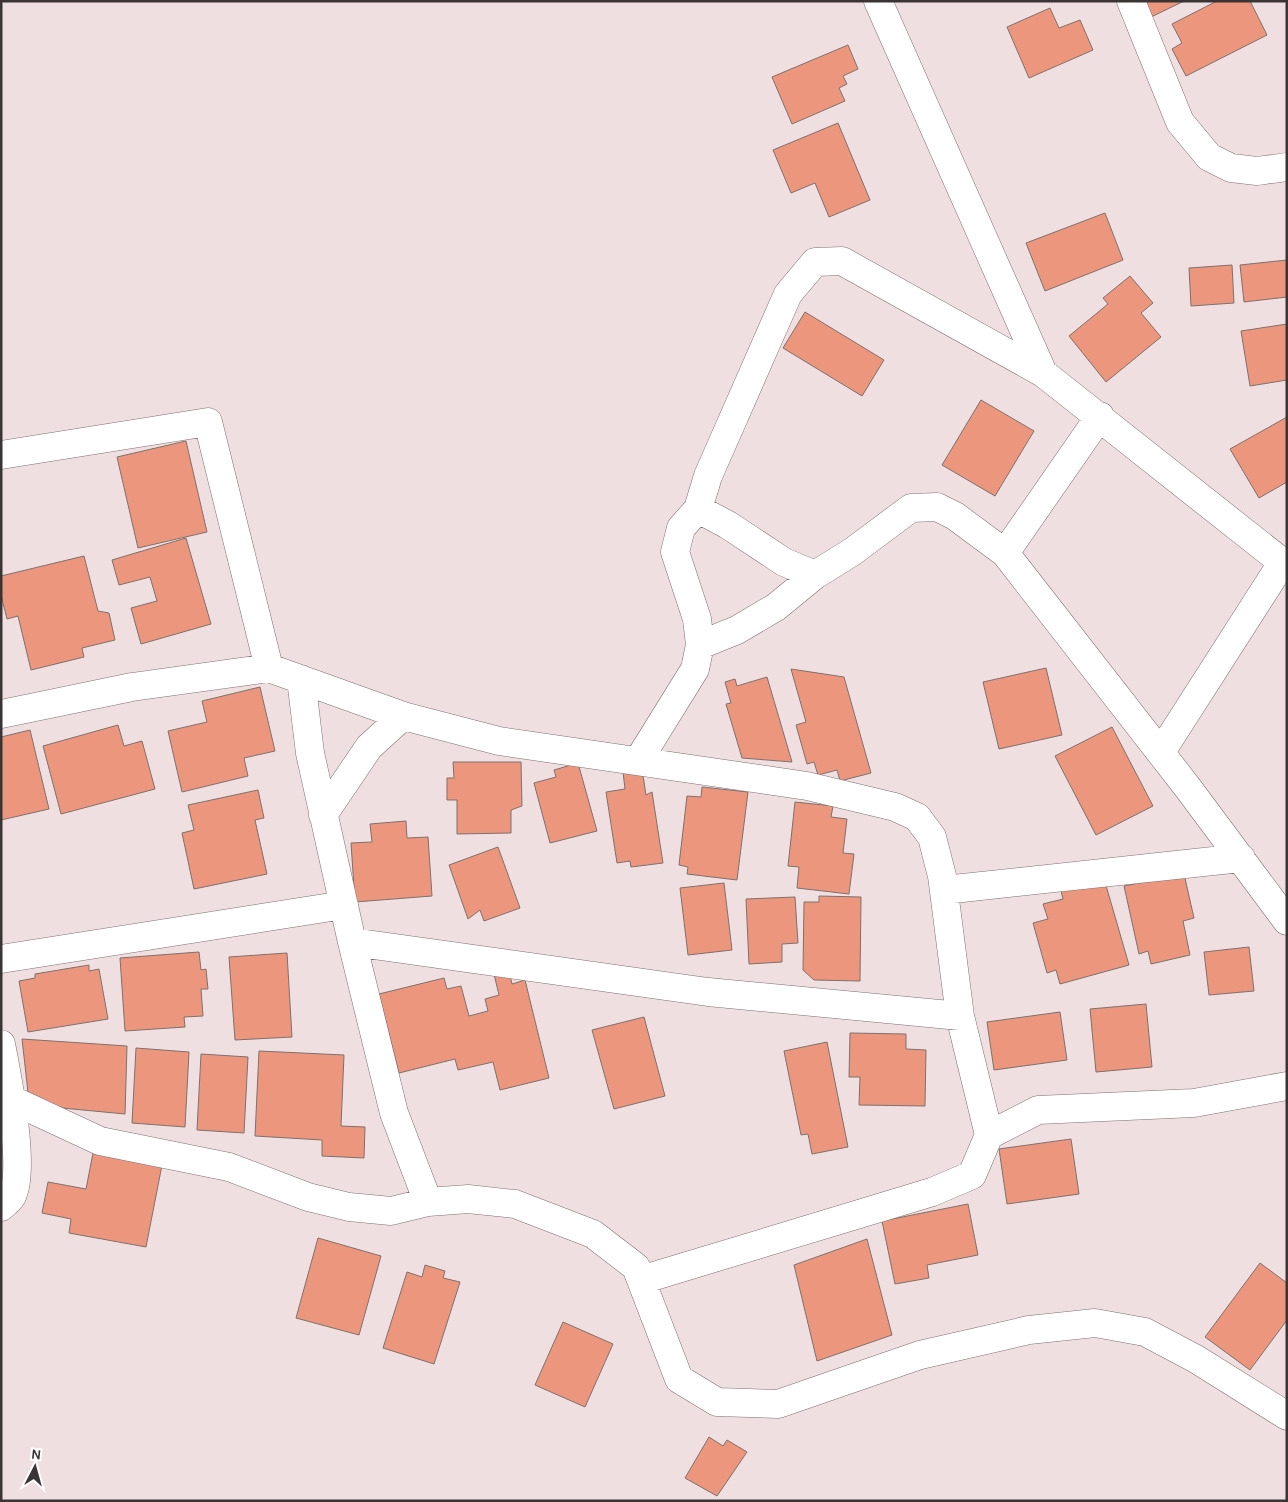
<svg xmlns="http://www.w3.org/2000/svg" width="1288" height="1502" viewBox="0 0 1288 1502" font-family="Karla,sans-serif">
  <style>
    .building { fill: #ec977d; stroke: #7e706c }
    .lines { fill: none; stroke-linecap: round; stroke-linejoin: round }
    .minor-casing { stroke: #7f7072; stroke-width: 29 }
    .minor { stroke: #fff; stroke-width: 28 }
  </style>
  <rect width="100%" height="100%" fill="#f0dfe1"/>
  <path class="building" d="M 1146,1 L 1184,1 L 1147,19 L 1140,5 Z
    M 1217,1 L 1250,1 L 1267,35 L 1186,76 L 1172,49 L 1182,43 L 1172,24 Z
    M 1050,8 L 1059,28 L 1080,20 L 1093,50 L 1029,78 L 1007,27 Z
    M 848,45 L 858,69 L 843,76 L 847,84 L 839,88 L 845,101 L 792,124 L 772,77 Z
    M 838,123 L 870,200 L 829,217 L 815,183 L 791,193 L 773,150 Z
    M 1105,213 L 1123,260 L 1045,291 L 1026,243 Z
    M 1287,260 L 1287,297 L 1244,302 L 1240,265 Z
    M 1232,265 L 1234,303 L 1191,306 L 1189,268 Z
    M 1130,276 L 1153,303 L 1141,313 L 1161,337 L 1106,382 L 1069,336 L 1108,304 L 1103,298 Z
    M 805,312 L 884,360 L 862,396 L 783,348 Z
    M 1287,324 L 1287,380 L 1250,386 L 1241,331 Z
    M 981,400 L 1034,431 L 995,496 L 942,465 Z
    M 1287,417 L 1287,482 L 1259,498 L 1230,449 Z
    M 186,441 L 207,532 L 138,548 L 117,457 Z
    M 186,538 L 211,624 L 141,644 L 131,608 L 157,601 L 150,577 L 119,585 L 112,560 Z
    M 84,556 L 98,611 L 109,613 L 115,640 L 82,648 L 84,657 L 31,670 L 18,616 L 7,619 L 1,595 L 1,576 Z
    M 1046,668 L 1062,735 L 999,749 L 983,682 Z
    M 791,669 L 844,677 L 871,773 L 840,781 L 837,770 L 818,775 L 814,762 L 807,764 L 796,725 L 806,722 Z
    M 767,677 L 792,762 L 742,758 L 726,704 L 731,703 L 725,682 L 735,679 L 737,686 Z
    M 260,687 L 275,751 L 244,758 L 248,776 L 182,792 L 168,731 L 207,722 L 202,701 Z
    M 118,725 L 124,746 L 142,741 L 155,789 L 61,814 L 43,746 Z
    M 1112,727 L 1153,806 L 1096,835 L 1055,756 Z
    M 30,730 L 49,809 L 1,820 L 1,737 Z
    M 453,762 L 521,762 L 522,806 L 511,810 L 511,833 L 457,834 L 457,800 L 447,800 L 447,778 L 454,778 Z
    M 578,763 L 597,831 L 550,843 L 534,783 L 556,777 L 554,770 Z
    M 642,769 L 646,795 L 652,792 L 663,863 L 631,867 L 630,861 L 617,863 L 606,792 L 625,789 L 623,772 Z
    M 702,787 L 748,792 L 737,880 L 687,874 L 688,867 L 679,865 L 687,796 L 701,797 Z
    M 258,790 L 264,818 L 255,820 L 267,874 L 194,889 L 182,833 L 194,830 L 188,805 Z
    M 795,802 L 833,806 L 831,817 L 847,819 L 843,853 L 854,854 L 849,894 L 797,888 L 799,867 L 788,866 Z
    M 406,821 L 407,838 L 428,837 L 432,896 L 355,902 L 351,843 L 372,842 L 370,824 Z
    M 498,847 L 520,908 L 484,921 L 480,910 L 468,919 L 449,865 Z
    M 1184,874 L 1194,918 L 1183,921 L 1190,955 L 1151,964 L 1148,951 L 1139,954 L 1124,886 Z
    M 1103,875 L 1129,965 L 1060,984 L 1056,970 L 1047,973 L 1033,923 L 1048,919 L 1043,904 L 1063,899 L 1060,887 Z
    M 724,883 L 732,950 L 688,955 L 680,888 Z
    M 819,896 L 861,897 L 860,981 L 814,980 L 803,970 L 804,902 L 819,902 Z
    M 795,897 L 798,943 L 782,944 L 782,962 L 749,964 L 746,899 Z
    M 1249,947 L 1254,991 L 1209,995 L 1204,952 Z
    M 199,952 L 201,970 L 206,969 L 208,989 L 201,989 L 203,1016 L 184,1017 L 185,1027 L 125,1031 L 120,958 Z
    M 287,953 L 292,1037 L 235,1040 L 229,957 Z
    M 89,965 L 89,971 L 99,969 L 108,1019 L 28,1032 L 19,981 L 35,978 L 35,974 Z
    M 509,971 L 512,984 L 525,980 L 549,1078 L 500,1090 L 493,1062 L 458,1070 L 455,1059 L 399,1073 L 379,994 L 444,978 L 447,989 L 461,986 L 469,1016 L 488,1011 L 485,999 L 499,995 L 494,974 Z
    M 1146,1004 L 1152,1067 L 1096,1072 L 1090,1009 Z
    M 1060,1012 L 1067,1060 L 994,1070 L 987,1022 Z
    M 644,1017 L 665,1096 L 614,1109 L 592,1030 Z
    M 850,1033 L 906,1034 L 906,1049 L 926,1050 L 925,1106 L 859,1105 L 860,1077 L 849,1077 Z
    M 22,1039 L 127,1046 L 125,1114 L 41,1106 L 29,1101 Z
    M 827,1042 L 848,1147 L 812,1154 L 808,1134 L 801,1135 L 784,1051 Z
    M 136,1048 L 189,1052 L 185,1127 L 132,1123 Z
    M 259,1051 L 344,1055 L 341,1126 L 365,1127 L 364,1158 L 322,1156 L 322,1140 L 255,1136 Z
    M 201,1054 L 248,1057 L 244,1133 L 197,1130 Z
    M 1071,1139 L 1079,1194 L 1007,1204 L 999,1149 Z
    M 93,1153 L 162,1165 L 146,1247 L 69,1233 L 71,1219 L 42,1213 L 48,1182 L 86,1189 Z
    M 968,1204 L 978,1255 L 927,1265 L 929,1278 L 895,1284 L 882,1221 Z
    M 318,1238 L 381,1256 L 359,1335 L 296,1318 Z
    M 867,1239 L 892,1335 L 817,1361 L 794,1265 Z
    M 1260,1263 L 1287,1283 L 1287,1320 L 1250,1370 L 1205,1337 Z
    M 425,1265 L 445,1271 L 443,1278 L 460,1282 L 434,1364 L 383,1348 L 407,1272 L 422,1277 Z
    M 563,1322 L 613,1344 L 585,1407 L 535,1385 Z
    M 709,1437 L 723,1446 L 727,1440 L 747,1452 L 717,1496 L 685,1478 Z"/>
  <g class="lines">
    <defs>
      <path id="minor" d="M 878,1 L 1043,373
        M 1131,1 L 1180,122 L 1209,157 L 1231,168 L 1257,171 L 1287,167
        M 1,455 L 208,422 L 269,668
        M 1005,553 L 1100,416
        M 1287,566 L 1043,373 L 842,261 L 815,262 L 788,294 L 708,476 L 698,509 L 728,525 L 784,562 L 815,575 L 852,552 L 911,508 L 937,507 L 955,516 L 1005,553 L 1188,788 L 1287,921
        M 700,645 L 737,630 L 776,607 L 815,575
        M 301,679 L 310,753 L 352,942 L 394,1113 L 428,1202
        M 1,714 L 132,687 L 269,668 L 403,716 L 499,741 L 807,786 L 895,807 L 917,817 L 932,837 L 942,876 L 960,1016 L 989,1135
        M 1161,752 L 1282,563
        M 638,761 L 695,669 L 700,645 L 697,619 L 675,552 L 681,528 L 698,509
        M 323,815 L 369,747 L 403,716
        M 944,890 L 1241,858
        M 352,942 L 708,992 L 960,1016
        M 1,959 L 344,905
        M 1,1044 C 7,1075 26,1169 12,1196 C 10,1200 4,1204 1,1207
        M 12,1100 L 100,1141 L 229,1167 L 308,1197 L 349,1207 L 391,1211 L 428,1202 L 468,1199 L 515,1204 L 593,1234 L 636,1267 L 679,1379 L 717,1402 L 778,1404 L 920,1355 L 1029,1330 L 1095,1323 L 1145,1332 L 1196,1359 L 1287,1416
        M 641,1280 L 932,1192 L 972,1175 L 989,1135 L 1038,1110 L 1194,1103 L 1287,1086"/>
    </defs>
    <use href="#minor" class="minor-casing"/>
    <use href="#minor" class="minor"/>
  </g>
  <rect width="1288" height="1502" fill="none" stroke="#3b3435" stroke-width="5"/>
  <g transform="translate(35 1467) rotate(6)" stroke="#ffffff" stroke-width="4" paint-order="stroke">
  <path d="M0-4L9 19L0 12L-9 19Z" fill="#3b3435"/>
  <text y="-8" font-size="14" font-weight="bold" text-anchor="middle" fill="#3b3435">N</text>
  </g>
</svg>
